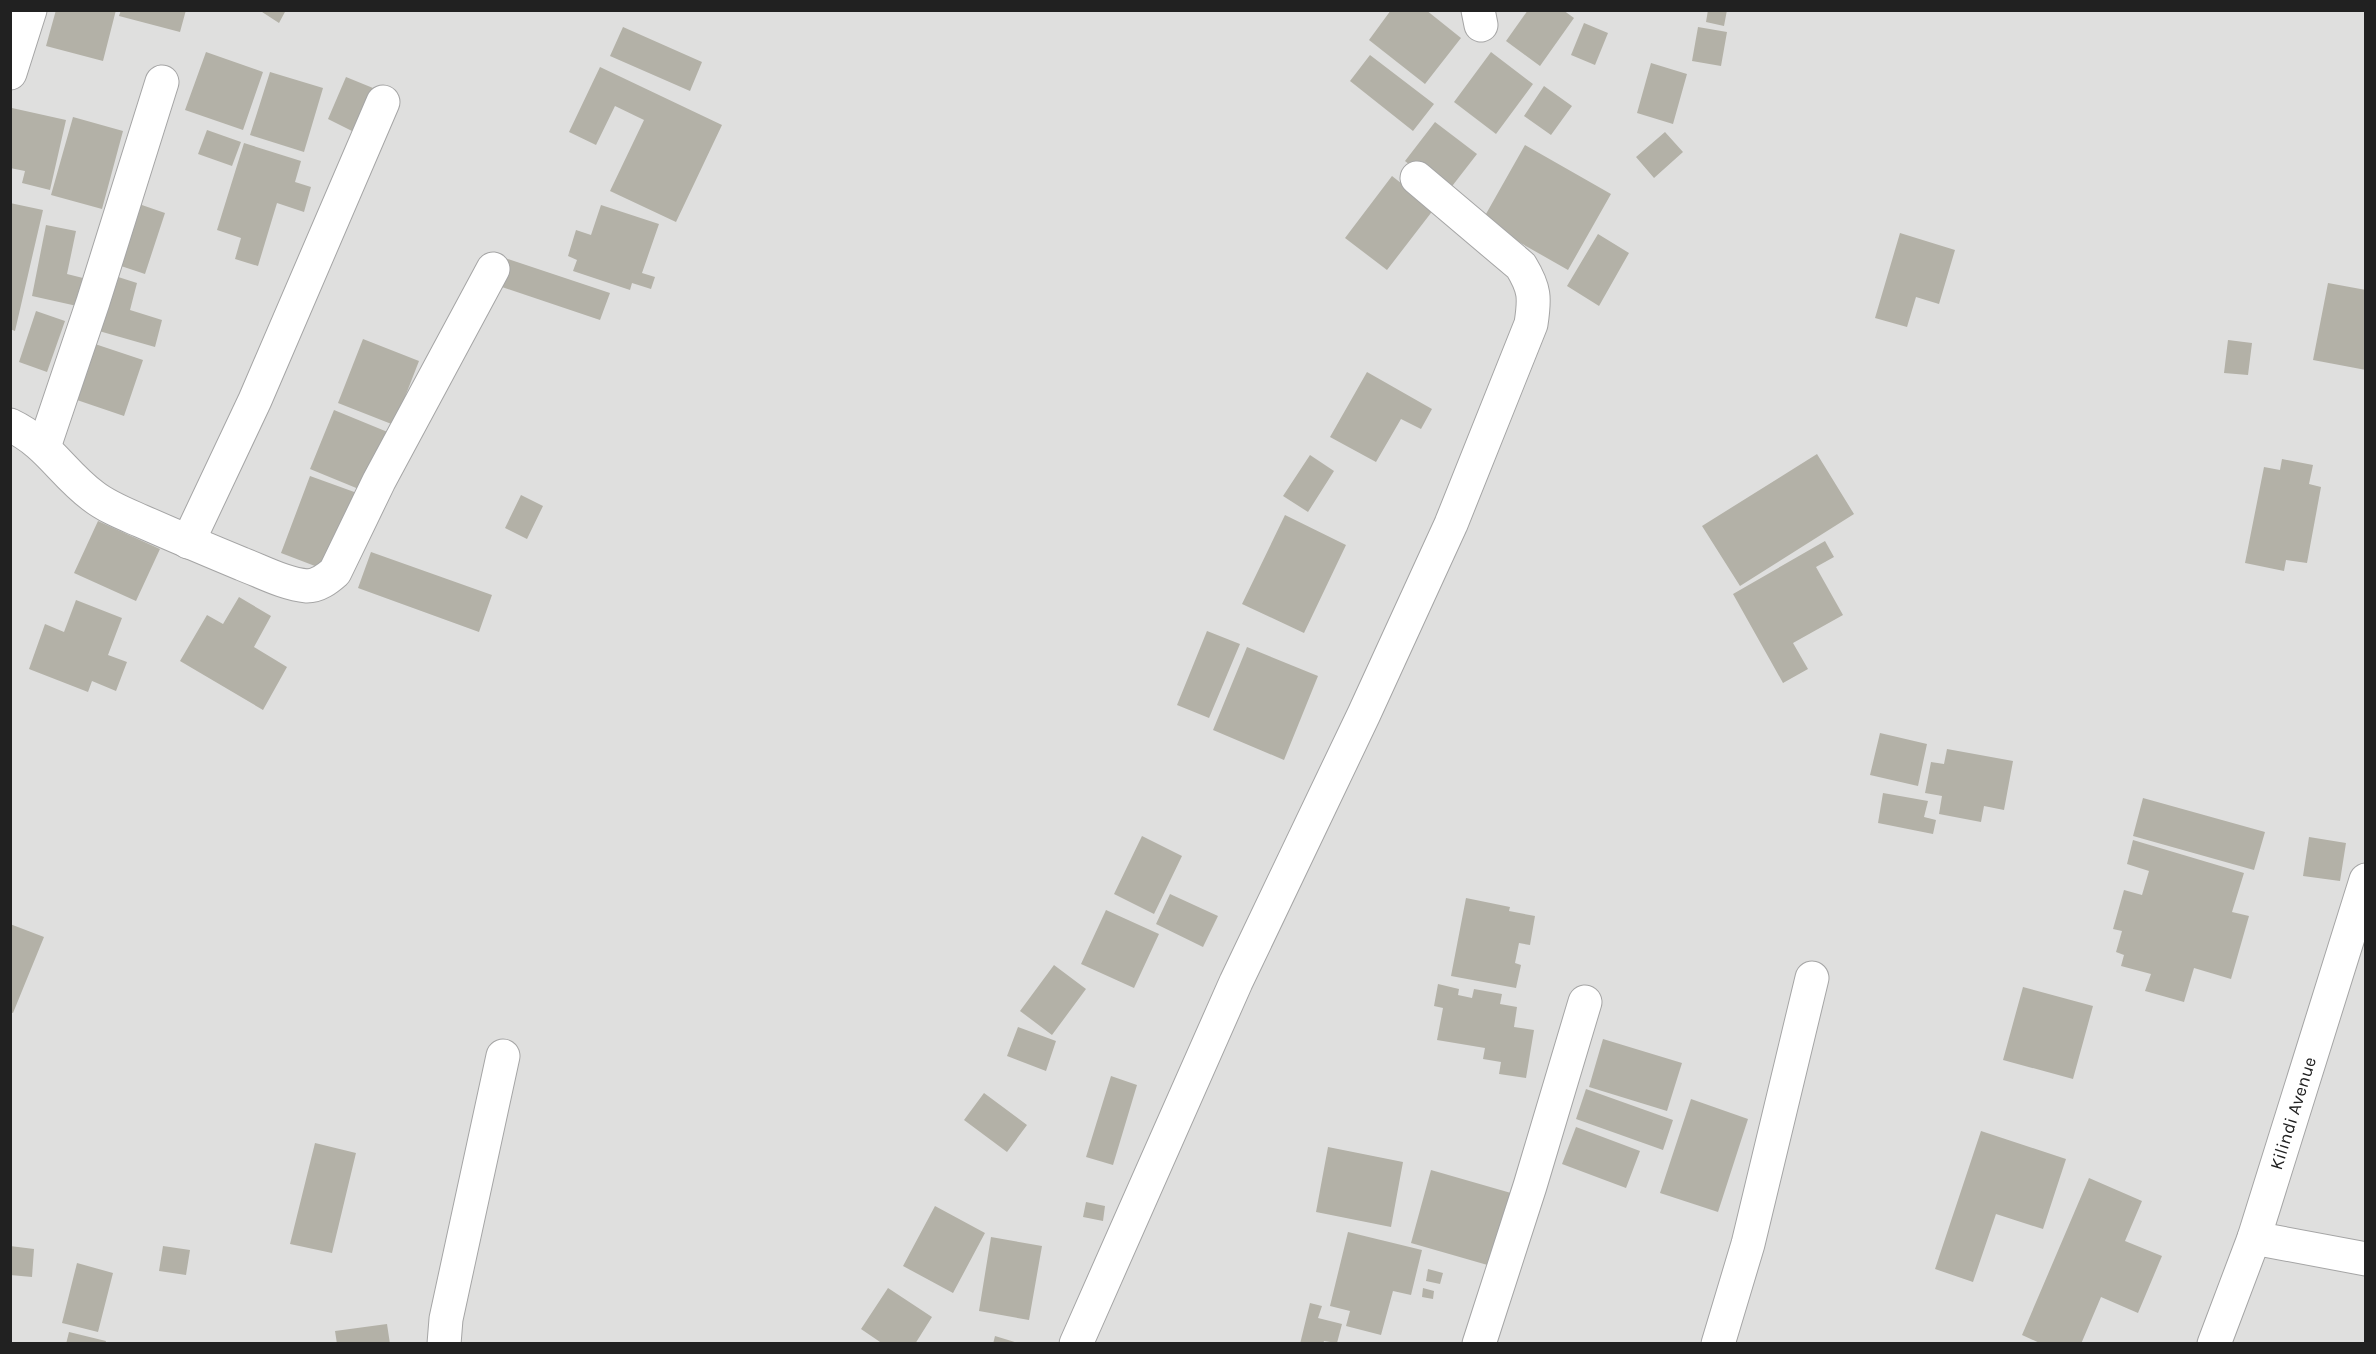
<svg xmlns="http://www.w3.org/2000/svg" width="2376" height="1354" viewBox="0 0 2376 1354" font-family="Karla,sans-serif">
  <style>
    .residential { fill: #dfdfde }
    .building { fill: #b3b1a7 }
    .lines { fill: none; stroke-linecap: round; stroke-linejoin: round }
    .street-casing { stroke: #a5a5a5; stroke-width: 35 }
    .street { stroke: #fff; stroke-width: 33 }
    .labels { text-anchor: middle; stroke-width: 5; stroke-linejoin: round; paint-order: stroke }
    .street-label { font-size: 18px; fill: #212121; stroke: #fff }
  </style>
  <rect width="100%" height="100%" fill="#f0f1e9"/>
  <path class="residential" d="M 11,11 L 2365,11 L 2365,1343 L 11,1343 Z"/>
  <path class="building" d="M 56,10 L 116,10 L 103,61 L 46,46 Z
    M 121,10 L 186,10 L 180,32 L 119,16 Z
    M 259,10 L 286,10 L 279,23 Z
    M 1391,10 L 1426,10 L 1461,38 L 1425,84 L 1369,40 Z
    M 1528,10 L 1563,10 L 1574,18 L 1540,66 L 1506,41 Z
    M 1708,10 L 1727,10 L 1724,26 L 1706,22 Z
    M 1584,23 L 1608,33 L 1595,65 L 1571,55 Z
    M 623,27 L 702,62 L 690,91 L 610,56 Z
    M 1698,27 L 1727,32 L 1721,66 L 1692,61 Z
    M 206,52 L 263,72 L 243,130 L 185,110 Z
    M 1491,52 L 1533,84 L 1496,134 L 1454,102 Z
    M 1370,55 L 1434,104 L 1413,131 L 1350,81 Z
    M 1651,63 L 1687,74 L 1673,124 L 1637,113 Z
    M 600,67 L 722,125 L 676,222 L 610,191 L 644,120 L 615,106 L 596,145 L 569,132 Z
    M 270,72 L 323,88 L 304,152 L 250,135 Z
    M 346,77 L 373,88 L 354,132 L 328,119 Z
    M 1544,86 L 1572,106 L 1551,135 L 1524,116 Z
    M 12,108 L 66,120 L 50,190 L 22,183 L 25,171 L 10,168 Z
    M 73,117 L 123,131 L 102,209 L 51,195 Z
    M 1435,122 L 1477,154 L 1446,194 L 1405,161 Z
    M 207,130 L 241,142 L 232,166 L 198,154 Z
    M 1665,132 L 1683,152 L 1654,178 L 1636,157 Z
    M 244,143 L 301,161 L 295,182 L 311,187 L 304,212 L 277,203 L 258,266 L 235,259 L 241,238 L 217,230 Z
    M 1525,145 L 1611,194 L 1568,270 L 1482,221 Z
    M 1392,176 L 1434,209 L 1387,270 L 1345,238 Z
    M 10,203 L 43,210 L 15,331 L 10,329 Z
    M 139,204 L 165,213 L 145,274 L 118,265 Z
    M 601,205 L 659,224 L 642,273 L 655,277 L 651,289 L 632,283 L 630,290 L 573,271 L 577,260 L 568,256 L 576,230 L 591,235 Z
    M 46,225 L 76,231 L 67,274 L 83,278 L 77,306 L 32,296 Z
    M 1900,233 L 1955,250 L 1939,304 L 1916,297 L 1907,327 L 1875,318 Z
    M 1598,234 L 1629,253 L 1599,306 L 1567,286 Z
    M 505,258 L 610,293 L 600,320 L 496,285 Z
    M 115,276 L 137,283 L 130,310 L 162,320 L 155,347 L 99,331 Z
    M 2328,283 L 2366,290 L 2366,370 L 2313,360 Z
    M 36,311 L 65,321 L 47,372 L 19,362 Z
    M 363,339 L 419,361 L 394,425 L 338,403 Z
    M 2228,340 L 2252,343 L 2248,375 L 2224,373 Z
    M 92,343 L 143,360 L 124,416 L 74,399 Z
    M 1367,372 L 1432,409 L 1421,429 L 1401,419 L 1376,462 L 1330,437 Z
    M 334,410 L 390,433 L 366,492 L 310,469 Z
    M 1817,454 L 1854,514 L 1740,586 L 1702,526 Z
    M 1310,455 L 1334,471 L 1308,512 L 1283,496 Z
    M 2282,459 L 2313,465 L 2309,484 L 2321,487 L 2307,563 L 2286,560 L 2284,571 L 2245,563 L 2264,467 L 2280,470 Z
    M 310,476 L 357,493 L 328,571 L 281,553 Z
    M 521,495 L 543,506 L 527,539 L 505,528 Z
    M 1285,515 L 1346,545 L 1304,633 L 1242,604 Z
    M 98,521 L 160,549 L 136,601 L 74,573 Z
    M 1825,541 L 1834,557 L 1816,567 L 1843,615 L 1793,643 L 1808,669 L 1783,683 L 1733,594 Z
    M 371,552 L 492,595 L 479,632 L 358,588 Z
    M 239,597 L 271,616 L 254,647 L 287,667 L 263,710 L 180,661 L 207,615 L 223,624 Z
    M 76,600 L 122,618 L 108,655 L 127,662 L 116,691 L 92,681 L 88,692 L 29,669 L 45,624 L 64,632 Z
    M 1207,631 L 1240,644 L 1209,718 L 1177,705 Z
    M 1247,647 L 1318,676 L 1284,760 L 1213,730 Z
    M 1880,733 L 1927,744 L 1918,786 L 1870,775 Z
    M 1947,749 L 2013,761 L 2004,810 L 1984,806 L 1981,822 L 1939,814 L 1942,796 L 1925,793 L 1931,762 L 1944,764 Z
    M 1883,793 L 1928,801 L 1924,817 L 1936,820 L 1933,834 L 1878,823 Z
    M 2143,798 L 2265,832 L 2254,870 L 2133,836 Z
    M 1142,836 L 1182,856 L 1154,914 L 1114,894 Z
    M 2309,837 L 2346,843 L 2340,881 L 2303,876 Z
    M 2133,840 L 2244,873 L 2232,912 L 2249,916 L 2231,979 L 2194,968 L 2184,1002 L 2145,991 L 2151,974 L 2121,966 L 2124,955 L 2116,952 L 2122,931 L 2113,929 L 2124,890 L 2142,895 L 2149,871 L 2127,864 Z
    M 1170,894 L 1218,916 L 1203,947 L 1156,924 Z
    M 1466,898 L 1510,907 L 1509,911 L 1535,916 L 1530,945 L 1519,943 L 1515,963 L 1521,965 L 1516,988 L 1451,976 Z
    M 1106,910 L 1159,934 L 1134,988 L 1081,964 Z
    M 10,924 L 44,937 L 13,1013 L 10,1012 Z
    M 1054,965 L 1086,989 L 1052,1035 L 1020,1011 Z
    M 1438,984 L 1459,989 L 1458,995 L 1472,998 L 1474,989 L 1502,994 L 1500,1004 L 1517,1007 L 1514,1027 L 1534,1030 L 1526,1078 L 1499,1074 L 1501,1062 L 1483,1059 L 1485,1048 L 1437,1040 L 1443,1008 L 1434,1006 Z
    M 2023,987 L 2093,1006 L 2073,1079 L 2003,1060 Z
    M 1018,1027 L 1056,1041 L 1046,1071 L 1007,1056 Z
    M 1603,1039 L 1682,1063 L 1667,1111 L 1589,1087 Z
    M 1111,1076 L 1137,1085 L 1113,1165 L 1086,1157 Z
    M 1586,1089 L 1673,1120 L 1663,1150 L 1576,1119 Z
    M 984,1093 L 1027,1125 L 1007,1152 L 964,1120 Z
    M 1691,1099 L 1748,1119 L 1718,1212 L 1660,1193 Z
    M 1576,1127 L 1640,1151 L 1626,1188 L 1562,1164 Z
    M 1981,1131 L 2066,1159 L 2043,1229 L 1996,1214 L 1973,1282 L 1935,1269 Z
    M 315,1143 L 356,1153 L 332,1253 L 290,1244 Z
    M 1328,1147 L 1403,1162 L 1391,1227 L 1316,1212 Z
    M 1431,1170 L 1511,1193 L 1491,1266 L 1411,1243 Z
    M 2089,1178 L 2142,1201 L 2125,1241 L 2162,1256 L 2138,1313 L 2101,1297 L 2081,1344 L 2042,1344 L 2022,1335 Z
    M 1086,1202 L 1105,1206 L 1103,1221 L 1083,1217 Z
    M 935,1206 L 985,1233 L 953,1293 L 903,1266 Z
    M 1348,1232 L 1422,1250 L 1411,1295 L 1393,1291 L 1381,1335 L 1346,1326 L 1350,1311 L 1330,1306 Z
    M 991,1237 L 1042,1246 L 1029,1320 L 979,1311 Z
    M 10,1246 L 34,1249 L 32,1277 L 10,1275 Z
    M 163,1246 L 190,1250 L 186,1275 L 159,1271 Z
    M 77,1263 L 113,1273 L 98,1332 L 62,1323 Z
    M 1428,1269 L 1443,1273 L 1440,1284 L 1426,1281 Z
    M 888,1288 L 932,1317 L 915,1344 L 883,1344 L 861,1329 Z
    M 1423,1288 L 1434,1291 L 1433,1299 L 1422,1297 Z
    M 1310,1303 L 1322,1306 L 1318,1318 L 1342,1324 L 1337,1343 L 1324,1341 L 1323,1344 L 1300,1344 Z
    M 387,1324 L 390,1344 L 337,1344 L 335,1331 Z
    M 69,1332 L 106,1341 L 105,1344 L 66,1344 Z
    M 995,1336 L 1018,1343 L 1018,1344 L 993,1344 Z"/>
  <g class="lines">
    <defs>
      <g id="street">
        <path d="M 1478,10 L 1481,25"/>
        <path d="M 10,73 L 30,10"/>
        <path d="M 10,425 C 48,443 61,472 93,496 C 107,507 125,514 141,521 C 175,536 208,550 242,564 C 263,572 285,584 307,586 C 318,586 327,579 335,572 L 379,481 L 493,269"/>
        <path d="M 44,447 L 93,302 L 162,82"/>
        <path d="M 188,542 L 255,400 L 383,102"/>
        <path d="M 2254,1238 L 2366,1259"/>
        <path d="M 444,1344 L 446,1319 L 503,1056"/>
        <path d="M 1076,1344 L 1236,982 L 1364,714 L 1451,524 L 1531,324 C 1535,298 1535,289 1521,266 L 1417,178"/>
        <path d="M 1479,1344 L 1530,1186 L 1585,1002"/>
        <path d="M 1718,1344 L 1748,1244 L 1812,978"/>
        <path id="s1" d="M 2214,1344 L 2254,1238 L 2366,880"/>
      </g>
    </defs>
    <use href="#street" class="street-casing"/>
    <use href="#street" class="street"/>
  </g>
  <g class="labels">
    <g class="street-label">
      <text dy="6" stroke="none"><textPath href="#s1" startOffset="244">Kilindi Avenue</textPath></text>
    </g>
  </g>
  <rect width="2376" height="1354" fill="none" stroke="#212121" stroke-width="24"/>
</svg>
